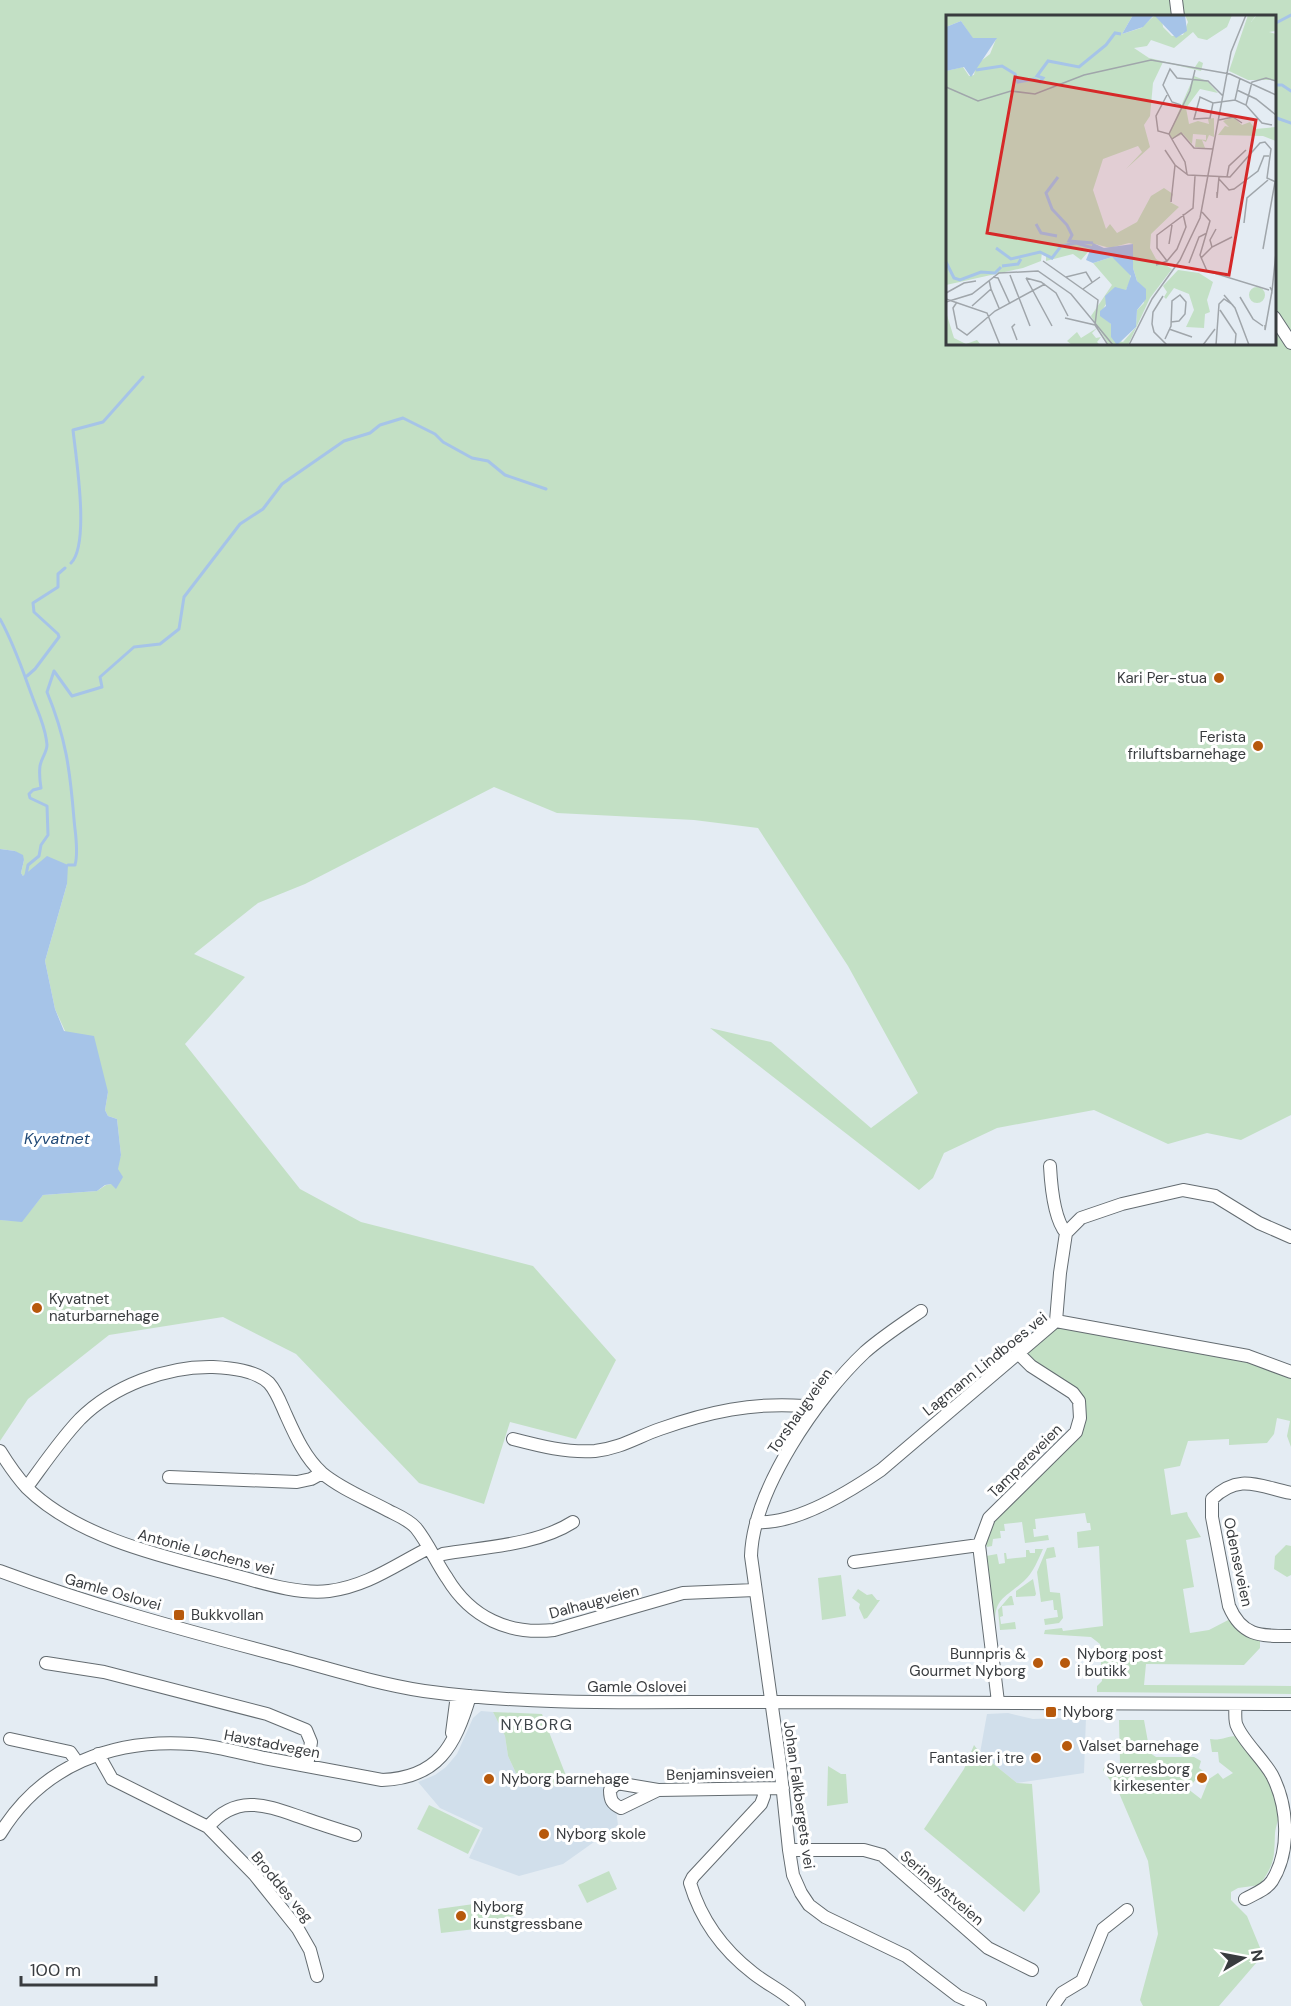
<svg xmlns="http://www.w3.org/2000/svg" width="1291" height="2006" viewBox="0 0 1291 2006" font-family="'DM Sans',sans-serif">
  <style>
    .built { fill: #d1dfeb }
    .green { fill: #c3e0c5; fill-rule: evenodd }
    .water { fill: #a6c4e8 }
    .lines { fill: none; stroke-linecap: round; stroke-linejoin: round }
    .stream { stroke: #a6c4e8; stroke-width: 3 }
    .minor-casing { stroke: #646c71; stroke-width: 14 }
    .minor { stroke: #fff; stroke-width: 12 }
    .poi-dot { fill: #b7590c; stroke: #fff; stroke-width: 2 }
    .labels { text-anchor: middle; stroke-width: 6; stroke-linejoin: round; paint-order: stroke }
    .poi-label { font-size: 15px; fill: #393c3f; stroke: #fff; text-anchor: start }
    .street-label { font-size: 15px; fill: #393c3f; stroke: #fff }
    .water-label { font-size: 16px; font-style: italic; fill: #1f4876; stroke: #fff }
    .neighbourhood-label { font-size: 16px; letter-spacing: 1.5px; fill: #3f464b; stroke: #fff }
    .inset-river { fill: none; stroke: #a6c4e8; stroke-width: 3 }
    .inset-road { fill: none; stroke: #a0a6ab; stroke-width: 1.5 }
    .view { fill: #d62828; fill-opacity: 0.15; stroke: #d62828; stroke-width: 3 }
    .inset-edge { fill: none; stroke: #393c3f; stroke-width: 3 }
  </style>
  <rect width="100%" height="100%" fill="#e4ecf3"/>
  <path class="built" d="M 481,1711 L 493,1712 L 505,1736 L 508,1756 L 522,1786 L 613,1786 L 618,1825 L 563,1864 L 519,1876 L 469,1858 L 483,1828 L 440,1808 L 418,1782 L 435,1775 L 446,1767 L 457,1754 L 473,1718 Z
    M 1008,1713 L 1033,1719 L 1086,1717 L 1084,1773 L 1017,1783 L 980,1753 L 987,1714 Z"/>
  <path class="green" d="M 0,0 L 1291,0 L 1291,1115 L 1241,1140 L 1207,1133 L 1168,1144 L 1094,1110 L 997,1128 L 944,1153 L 933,1178 L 919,1190 L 710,1028 L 771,1042 L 871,1128 L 918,1093 L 848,966 L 758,828 L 694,820 L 557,813 L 494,787 L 305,884 L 258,903 L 194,954 L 245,977 L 185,1044 L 300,1189 L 361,1222 L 533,1266 L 616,1360 L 576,1439 L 510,1422 L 484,1504 L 419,1483 L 296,1354 L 223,1317 L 109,1335 L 28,1399 L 0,1441 L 0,1220 L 22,1221 L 43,1195 L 97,1191 L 106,1185 L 111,1184 L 121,1155 L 117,1119 L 108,1116 L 105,1110 L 108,1092 L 65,1031 L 55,1009 L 45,961 L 67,884 L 23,876 L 21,873 L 24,860 L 15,851 L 0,849 ZM 948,16 L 1274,16 L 1274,344 L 948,344 Z
    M 1056,1321 L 1152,1338 L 1291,1372 L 1291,1447 L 1287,1436 L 1290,1421 L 1277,1418 L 1274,1434 L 1267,1443 L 1229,1445 L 1229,1439 L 1188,1441 L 1180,1466 L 1164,1469 L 1171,1515 L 1187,1512 L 1188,1516 L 1201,1537 L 1186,1540 L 1194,1587 L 1183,1589 L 1190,1633 L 1209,1630 L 1234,1617 L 1260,1636 L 1260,1648 L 1244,1665 L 1146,1664 L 1144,1685 L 1291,1686 L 1291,1694 L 1097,1692 L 1097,1686 L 1102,1681 L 1100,1644 L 1091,1637 L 1044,1634 L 1045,1630 L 1062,1628 L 1063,1631 L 1103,1626 L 1099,1546 L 1078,1548 L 1077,1532 L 1091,1530 L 1090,1523 L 1087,1523 L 1085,1513 L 1035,1519 L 1036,1529 L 1033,1529 L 1034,1537 L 1048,1535 L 1049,1540 L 1025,1543 L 1022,1522 L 1004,1524 L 1005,1531 L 1000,1531 L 1001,1538 L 993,1539 L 992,1546 L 987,1547 L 986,1544 L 995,1521 L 1076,1432 L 1079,1401 L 1019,1354 Z
    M 1286,1545 L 1291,1546 L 1291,1575 L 1287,1577 L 1274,1569 L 1275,1556 Z
    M 1054,1547 L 1056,1557 L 1046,1559 L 1050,1592 L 1060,1593 L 1063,1618 L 1059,1623 L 1045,1625 L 1044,1619 L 1058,1617 L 1057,1610 L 1054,1610 L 1053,1600 L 1041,1602 L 1037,1572 L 1047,1548 Z
    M 1035,1549 L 1043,1549 C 1038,1560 1033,1573 1024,1581 C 1004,1599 992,1599 996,1630 L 986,1558 L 986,1556 L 997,1554 L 999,1564 L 1005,1563 L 1004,1553 L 1006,1553 L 1007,1559 L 1026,1557 L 1026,1550 L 1029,1550 L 1030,1553 L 1035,1553 Z
    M 841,1575 L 846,1616 L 822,1620 L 818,1578 Z
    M 1033,1579 L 1036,1594 L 1035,1596 L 1016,1597 L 1016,1591 Z
    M 858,1589 L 867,1595 L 872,1594 L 877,1600 L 880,1600 L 867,1618 L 864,1619 L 859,1608 L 860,1604 L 852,1598 Z
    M 1010,1596 L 1012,1596 L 1014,1605 L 1002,1606 L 1003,1616 L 1000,1617 L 1001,1624 L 1015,1622 L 1016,1629 L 1000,1630 L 998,1610 Z
    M 493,1712 L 542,1714 L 570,1786 L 522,1786 L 508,1756 L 505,1736 Z
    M 1119,1720 L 1144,1720 L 1150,1753 L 1156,1757 L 1194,1757 L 1201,1761 L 1199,1768 L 1203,1771 L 1188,1789 L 1201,1799 L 1209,1779 L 1218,1773 L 1223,1779 L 1233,1773 L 1219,1762 L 1218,1752 L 1212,1752 L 1210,1739 C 1221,1741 1229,1735 1239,1736 C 1255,1759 1274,1781 1279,1810 C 1280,1817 1276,1825 1275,1833 C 1274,1860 1275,1862 1260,1885 L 1238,1888 L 1231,1892 L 1231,1900 L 1247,1916 L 1263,1955 L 1219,2006 L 1143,2006 L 1140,2000 L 1158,1934 L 1148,1861 L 1119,1793 L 1103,1770 L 1105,1765 L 1120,1764 Z
    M 974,1745 L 980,1753 L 1017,1783 L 1032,1784 L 1040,1892 L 1024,1912 L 924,1829 L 964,1769 Z
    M 828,1766 L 841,1774 L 846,1774 L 848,1803 L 827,1806 Z
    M 429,1805 L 480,1830 L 468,1854 L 417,1829 Z
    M 609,1871 L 617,1889 L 587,1903 L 578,1885 Z
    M 512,1901 L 514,1916 L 486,1921 L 484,1906 Z
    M 481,1903 L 484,1928 L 441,1933 L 438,1909 Z"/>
  <path class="water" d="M 0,849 L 15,851 L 23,855 L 24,860 L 21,873 L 23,876 L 47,856 L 68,865 L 67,884 L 45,961 L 55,1009 L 64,1031 L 94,1036 L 108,1092 L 105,1110 L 108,1116 L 117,1119 L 121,1155 L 118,1169 L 123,1177 L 116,1189 L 111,1184 L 105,1185 L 97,1191 L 43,1195 L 22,1222 L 0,1220 Z"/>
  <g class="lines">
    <path class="stream" d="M 1274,24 L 1291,15
      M 1274,85 L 1282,85 L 1291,91
      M 1274,117 L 1291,123
      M 71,563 C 90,544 76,458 73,430 L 103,422 L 143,377
      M 0,619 C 17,649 26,682 39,714 C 43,725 46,732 47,745 C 47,752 41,759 40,766 C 39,774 40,782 41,788 L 33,790 L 29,794 L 30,798 L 47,806 L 48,835 L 41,845 L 39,856 L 28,865 L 26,875
      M 27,676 L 35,669 L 59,637 L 58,634 L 34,612 L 33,603 L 58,587 L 58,574 L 65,568
      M 68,865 L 75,865 C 79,851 75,833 74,819 C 70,770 66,738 47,692 L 54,671 L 72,696 L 102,687 L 100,677 L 134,647 L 160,644 L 179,629 L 184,597 L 240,524 L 263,509 L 282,484 L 344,441 L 370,433 L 380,425 L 403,418 L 435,434 L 443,442 L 472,458 L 488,461 L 505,475 L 546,489"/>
    <defs>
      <path id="minor" d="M 1176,0 L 1178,16
        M 1274,317 L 1291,343
        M 1050,1166 C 1051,1185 1054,1219 1066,1233
        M 921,1311 C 902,1324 882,1337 865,1352 C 817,1397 753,1490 751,1556 L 780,1764 L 789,1850 L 793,1875 L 801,1893 L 809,1905 L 825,1917 L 906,1956 L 958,1996 L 980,2006
        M 1056,1321 L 1060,1273 L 1066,1233 L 1081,1218 L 1122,1204 L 1183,1190 L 1215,1196 L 1259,1223 L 1291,1237
        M 513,1439 C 540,1446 567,1453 595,1451 C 621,1448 637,1437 660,1429 C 708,1412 753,1402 804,1406 L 812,1414
        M 0,1451 C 8,1464 17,1477 27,1488 C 77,1537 160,1556 226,1573 C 257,1581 297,1595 329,1591 C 368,1586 395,1565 429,1548
        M 169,1477 L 297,1482 L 311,1479 L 322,1473
        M 27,1487 C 44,1464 60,1440 80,1419 C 113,1386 166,1366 213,1367 C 231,1368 255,1370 269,1383 C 277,1392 281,1404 286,1415 C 295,1435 305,1458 322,1473 C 341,1489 367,1499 389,1511 C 399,1516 409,1520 416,1528 C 428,1543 436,1562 447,1578 C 471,1618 509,1635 554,1630 L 683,1593 L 755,1590
        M 1291,1493 C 1258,1486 1239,1473 1212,1499 L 1212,1517 L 1229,1606 C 1242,1637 1261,1636 1291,1636
        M 756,1522 C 796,1525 849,1492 881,1470 L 1056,1321 L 1248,1356 L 1291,1372
        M 435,1558 L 443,1554 C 485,1547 537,1545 573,1522
        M 854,1562 L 979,1545
        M 0,1571 C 88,1604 180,1629 271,1653 C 321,1666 372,1683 424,1691 C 541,1707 660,1701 778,1702 C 949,1702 1120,1703 1291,1704
        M 46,1663 L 104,1672 L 267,1714 L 306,1730 L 311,1742 L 307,1766
        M 998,1702 L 979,1545 L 989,1518 L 1076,1432 L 1080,1418 L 1079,1401 L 1073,1393 L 1031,1366 L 1019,1354
        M 1235,1704 C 1236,1710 1234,1721 1237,1726 C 1243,1741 1263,1759 1272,1775 C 1288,1806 1291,1851 1272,1881 C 1266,1890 1254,1894 1245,1899
        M 452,1733 L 457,1695
        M 10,1739 L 70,1752 L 77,1762
        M 98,1754 L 112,1779 L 208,1827 L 254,1874 L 298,1929 L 310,1950 L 317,1976
        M 763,1789 L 764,1796 L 761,1804 L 693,1877 L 690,1883 C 701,1920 722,1949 753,1973 C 768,1985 785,1992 799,2006
        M 658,1790 L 621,1808 C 612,1804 610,1800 610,1790 L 617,1783 L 658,1790 L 783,1788
        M 208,1827 C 238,1791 270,1807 306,1819 C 323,1825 339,1830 355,1835
        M 0,1834 C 42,1765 113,1738 192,1744 C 216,1746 241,1753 264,1758 C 303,1765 343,1773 382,1780 C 438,1778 455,1746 470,1696
        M 789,1850 L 864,1850 L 882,1855 L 988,1948 L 1032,1970
        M 1053,2006 L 1062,1993 L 1082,1981 L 1103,1929 L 1127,1910"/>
    </defs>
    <use href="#minor" class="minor-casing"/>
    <use href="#minor" class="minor"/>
  </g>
  <g class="poi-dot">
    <circle cx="1219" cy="678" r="6"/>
    <circle cx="1258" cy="746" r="6"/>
    <circle cx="37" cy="1308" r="6"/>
    <rect x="173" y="1609" width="12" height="12" rx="3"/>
    <circle cx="1038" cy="1663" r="6"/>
    <circle cx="1065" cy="1663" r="6"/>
    <rect x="1045" y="1706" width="12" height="12" rx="3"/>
    <circle cx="1067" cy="1746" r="6"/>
    <circle cx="1036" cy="1758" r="6"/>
    <circle cx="1202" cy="1778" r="6"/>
    <circle cx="489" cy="1779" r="6"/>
    <circle cx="544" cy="1834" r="6"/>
    <circle cx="461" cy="1916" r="6"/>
  </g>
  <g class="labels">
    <g class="poi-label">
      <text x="1207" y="683" text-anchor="end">Kari Per-stua</text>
      <text x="1246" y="742" text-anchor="end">Ferista<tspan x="1246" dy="17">friluftsbarnehage</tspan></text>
      <text x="49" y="1304">Kyvatnet<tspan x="49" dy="17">naturbarnehage</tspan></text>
      <text x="191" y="1620">Bukkvollan</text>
      <text x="1026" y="1659" text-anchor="end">Bunnpris &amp;<tspan x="1026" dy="17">Gourmet Nyborg</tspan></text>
      <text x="1077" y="1659">Nyborg post<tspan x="1077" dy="17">i butikk</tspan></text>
      <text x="1063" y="1717">Nyborg</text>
      <text x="1079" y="1751">Valset barnehage</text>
      <text x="1024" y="1763" text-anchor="end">Fantasier i tre</text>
      <text x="1190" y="1774" text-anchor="end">Sverresborg<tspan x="1190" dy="17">kirkesenter</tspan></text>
      <text x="501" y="1784">Nyborg barnehage</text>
      <text x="556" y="1839">Nyborg skole</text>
      <text x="473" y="1912">Nyborg<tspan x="473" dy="17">kunstgressbane</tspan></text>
    </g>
    <g class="street-label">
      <text transform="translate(985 1364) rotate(-39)" y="5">Lagmann Lindboes vei</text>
      <text transform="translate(800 1411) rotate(-55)" y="5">Torshaugveien</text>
      <text transform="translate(1025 1461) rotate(-45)" y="5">Tampereveien</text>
      <text transform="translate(206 1552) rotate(15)" y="5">Antonie Løchens vei</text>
      <text transform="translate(1238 1562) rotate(78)" y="5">Odenseveien</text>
      <text transform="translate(113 1592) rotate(16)" y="5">Gamle Oslovei</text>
      <text transform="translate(594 1602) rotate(-15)" y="5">Dalhaugveien</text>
      <text x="637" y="1692">Gamle Oslovei</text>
      <text transform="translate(272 1744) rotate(11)" y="5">Havstadvegen</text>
      <text transform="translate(720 1774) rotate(-1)" y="5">Benjaminsveien</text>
      <text transform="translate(799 1795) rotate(82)" y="5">Johan Falkbergets vei</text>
      <text transform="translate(282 1887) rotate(50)" y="5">Broddes veg</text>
      <text transform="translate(942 1888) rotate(41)" y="5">Serinelystveien</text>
    </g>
    <g class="water-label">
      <text x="57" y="1144">Kyvatnet</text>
    </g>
    <g class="neighbourhood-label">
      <text x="537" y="1730">NYBORG</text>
    </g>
  </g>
  <g transform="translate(946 15)">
    <rect width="330" height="330" fill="#e4ecf3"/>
    <path d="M 0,0 L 187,0 L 176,19 L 195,13 L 209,0 L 216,4 L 217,12 L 226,21 L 237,20 L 242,7 L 239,0 L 286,0 L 281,12 L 261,25 L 252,23 L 247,17 L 228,33 L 205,25 L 201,31 L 188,33 L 203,43 L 243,52 L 249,52 L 253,46 L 257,48 L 255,56 L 217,47 L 207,68 L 204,101 L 198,110 L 204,132 L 180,154 L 196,137 L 192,131 L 157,144 L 147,175 L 160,214 L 164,209 L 171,218 L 191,207 L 205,181 L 218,173 L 227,179 L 224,187 L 233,192 L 205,219 L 204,233 L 210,244 L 226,254 L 204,283 L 182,330 L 163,330 L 145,301 L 166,270 L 147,248 L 166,242 L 183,254 L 185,264 L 180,275 L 160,289 L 154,299 L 165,309 L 168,325 L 177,327 L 190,312 L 191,295 L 198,288 L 187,253 L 187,229 L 183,228 L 164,233 L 149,229 L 135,245 L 127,239 L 100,246 L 100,240 L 96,237 L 95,246 L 77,253 L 0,270 L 0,56 L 17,52 L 23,61 L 28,60 L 30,50 L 44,39 L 50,24 L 27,24 L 15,6 L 0,12 ZM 302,0 L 310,0 L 305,7 L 311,0 L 330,0 L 330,16 L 323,17 L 330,19 L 330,65 L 302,65 L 283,56 ZM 248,61 L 261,66 L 272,78 L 254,74 L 240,93 L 243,109 L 252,106 L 263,109 L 262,104 L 268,103 L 268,122 L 263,120 L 260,127 L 256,125 L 259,133 L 249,132 L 250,124 L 260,125 L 260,120 L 247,119 L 246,129 L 237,119 L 226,124 L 223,119 ZM 287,102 L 296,110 L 304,107 L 309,114 L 330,112 L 330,126 L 317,121 L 272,120 L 279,111 L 283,112 L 277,106 ZM 232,255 L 253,258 L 267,267 L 261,285 L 264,297 L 259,299 L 258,313 L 240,312 L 248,295 L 243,279 L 228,273 L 220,284 L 218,282 L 221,277 L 217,271 ZM303 280a8 8 0 1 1 16 0a8 8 0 1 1-16 0ZM 0,297 L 8,323 L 20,329 L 31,325 L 35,330 L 0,330 ZM 151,313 L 146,318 L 150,323 L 155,322 L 151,327 L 154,330 L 126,330 L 121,326 L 131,317 L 135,323 Z" fill="#c3e0c5"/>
    <path d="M 187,0 L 239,0 L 241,16 L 230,23 L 208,0 L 197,12 L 176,19 ZM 15,6 L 27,23 L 51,23 L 25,62 L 18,52 L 0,56 L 0,12 ZM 147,228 L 158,233 L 187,229 L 187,253 L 191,266 L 200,274 L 200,284 L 191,295 L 190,312 L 171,330 L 165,322 L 165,309 L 154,301 L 154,296 L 160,291 L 159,281 L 169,272 L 180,275 L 185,261 L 166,242 L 147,248 L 140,245 Z" fill="#a6c4e8"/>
    <path class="inset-river" d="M 30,55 L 56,51 L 69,59 L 72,67 L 88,64 L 94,67 L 97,63 L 91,61 L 102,46 L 133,52 L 160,30 L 169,18 L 175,19M 112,162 L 100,178 L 106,194 L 121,210 L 126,220 L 123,226 L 147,228M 90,209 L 95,218 L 111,221M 50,233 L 65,244 L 94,237 L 106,243 L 115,231 L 130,228 L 147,233M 0,247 L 8,263 L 14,265 L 35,257 L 49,258 L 55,252M 56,251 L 72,249 L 75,244"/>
    <path class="inset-road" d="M 0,72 L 32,86 L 65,76 L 89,79 L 138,60 L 205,45 L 284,59 L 330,80M 291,75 L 310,84 L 330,100M 221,80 L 210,101 L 212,116 L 223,119M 289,85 L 294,63M 267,88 L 264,103 L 248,104 L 254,82 L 267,88 L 289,85 L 300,90 L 316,108 L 326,110M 235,90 L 226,87 L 217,70 L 224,54 L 231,63 L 262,66 L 277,81M 300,90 L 306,67 L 320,63 L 330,66M 273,105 L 287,102 L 296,108M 226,124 L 235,118 L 248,133 L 267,134M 219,135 L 229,150 L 242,160 L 284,162 L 314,128 L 319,127 L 325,134 L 321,163 L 330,167M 241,159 L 239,147 L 223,119 L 244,76 L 249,55M 281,162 L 283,151 L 300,135M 273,164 L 283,175 L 288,174 L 312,156 L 318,141 L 323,141M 271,177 L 271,183 L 273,162M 225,187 L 229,150M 256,197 L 264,206 L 254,240 L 261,256 L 323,275M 298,208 L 301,183 L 322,165M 223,229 L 226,210M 266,232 L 264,225 L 270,214M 317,234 L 329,167M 255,243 L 266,232 L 286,222M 97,246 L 152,285 L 149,310M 221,246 L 211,233 L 211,220 L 247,193 L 249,161M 243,248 L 253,222 L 261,218M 210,250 L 221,246 L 231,234 L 240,212 L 237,199M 64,260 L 84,311M 47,262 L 52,263 L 64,289M 120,262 L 140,257 L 146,267M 80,263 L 95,267 L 110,278 L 122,301M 80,263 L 106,311M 324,272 L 326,276 L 330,238M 45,274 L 53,293M 137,274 L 154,262M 0,278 L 18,268 L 30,266M 278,280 L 289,293 L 303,330M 217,281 L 207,297 L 206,309 L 208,317 L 221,330M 294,282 L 307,304 L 317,311M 0,284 L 41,298 L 54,330M 0,287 L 26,279 L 53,258 L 92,256 L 125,279 L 167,330M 11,287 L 7,293 L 11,313 L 21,320 L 49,296 L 99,269M 26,291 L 45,274 L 43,265M 274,295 L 290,319 L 289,330M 119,303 L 149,310 L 162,330M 69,309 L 66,312 L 71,325M 319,310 L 319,315 L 326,276M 223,314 L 246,322M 219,324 L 225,311 L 226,286 L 234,280 L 240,287 L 239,299 L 233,306 L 225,307M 183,330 L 206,284 L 234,245 L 254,203 L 285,37 L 300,0M 257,330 L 269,314M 270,330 L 273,289 L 278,284 L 287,290"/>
    <path class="view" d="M 69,62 L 310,105 L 283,260 L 41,218 Z"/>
    <rect width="330" height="330" class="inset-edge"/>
  </g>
  <g transform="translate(1243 1958) rotate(80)" stroke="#ffffff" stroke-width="4.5" paint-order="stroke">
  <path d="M0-4.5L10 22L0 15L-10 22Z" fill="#393c3f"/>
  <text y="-9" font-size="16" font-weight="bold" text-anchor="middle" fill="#393c3f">N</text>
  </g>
  <path d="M21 1976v9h135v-9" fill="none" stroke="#393c3f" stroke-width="3"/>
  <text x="30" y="1976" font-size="18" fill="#393c3f" stroke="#ffffff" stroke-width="4.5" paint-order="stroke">100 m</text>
</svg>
